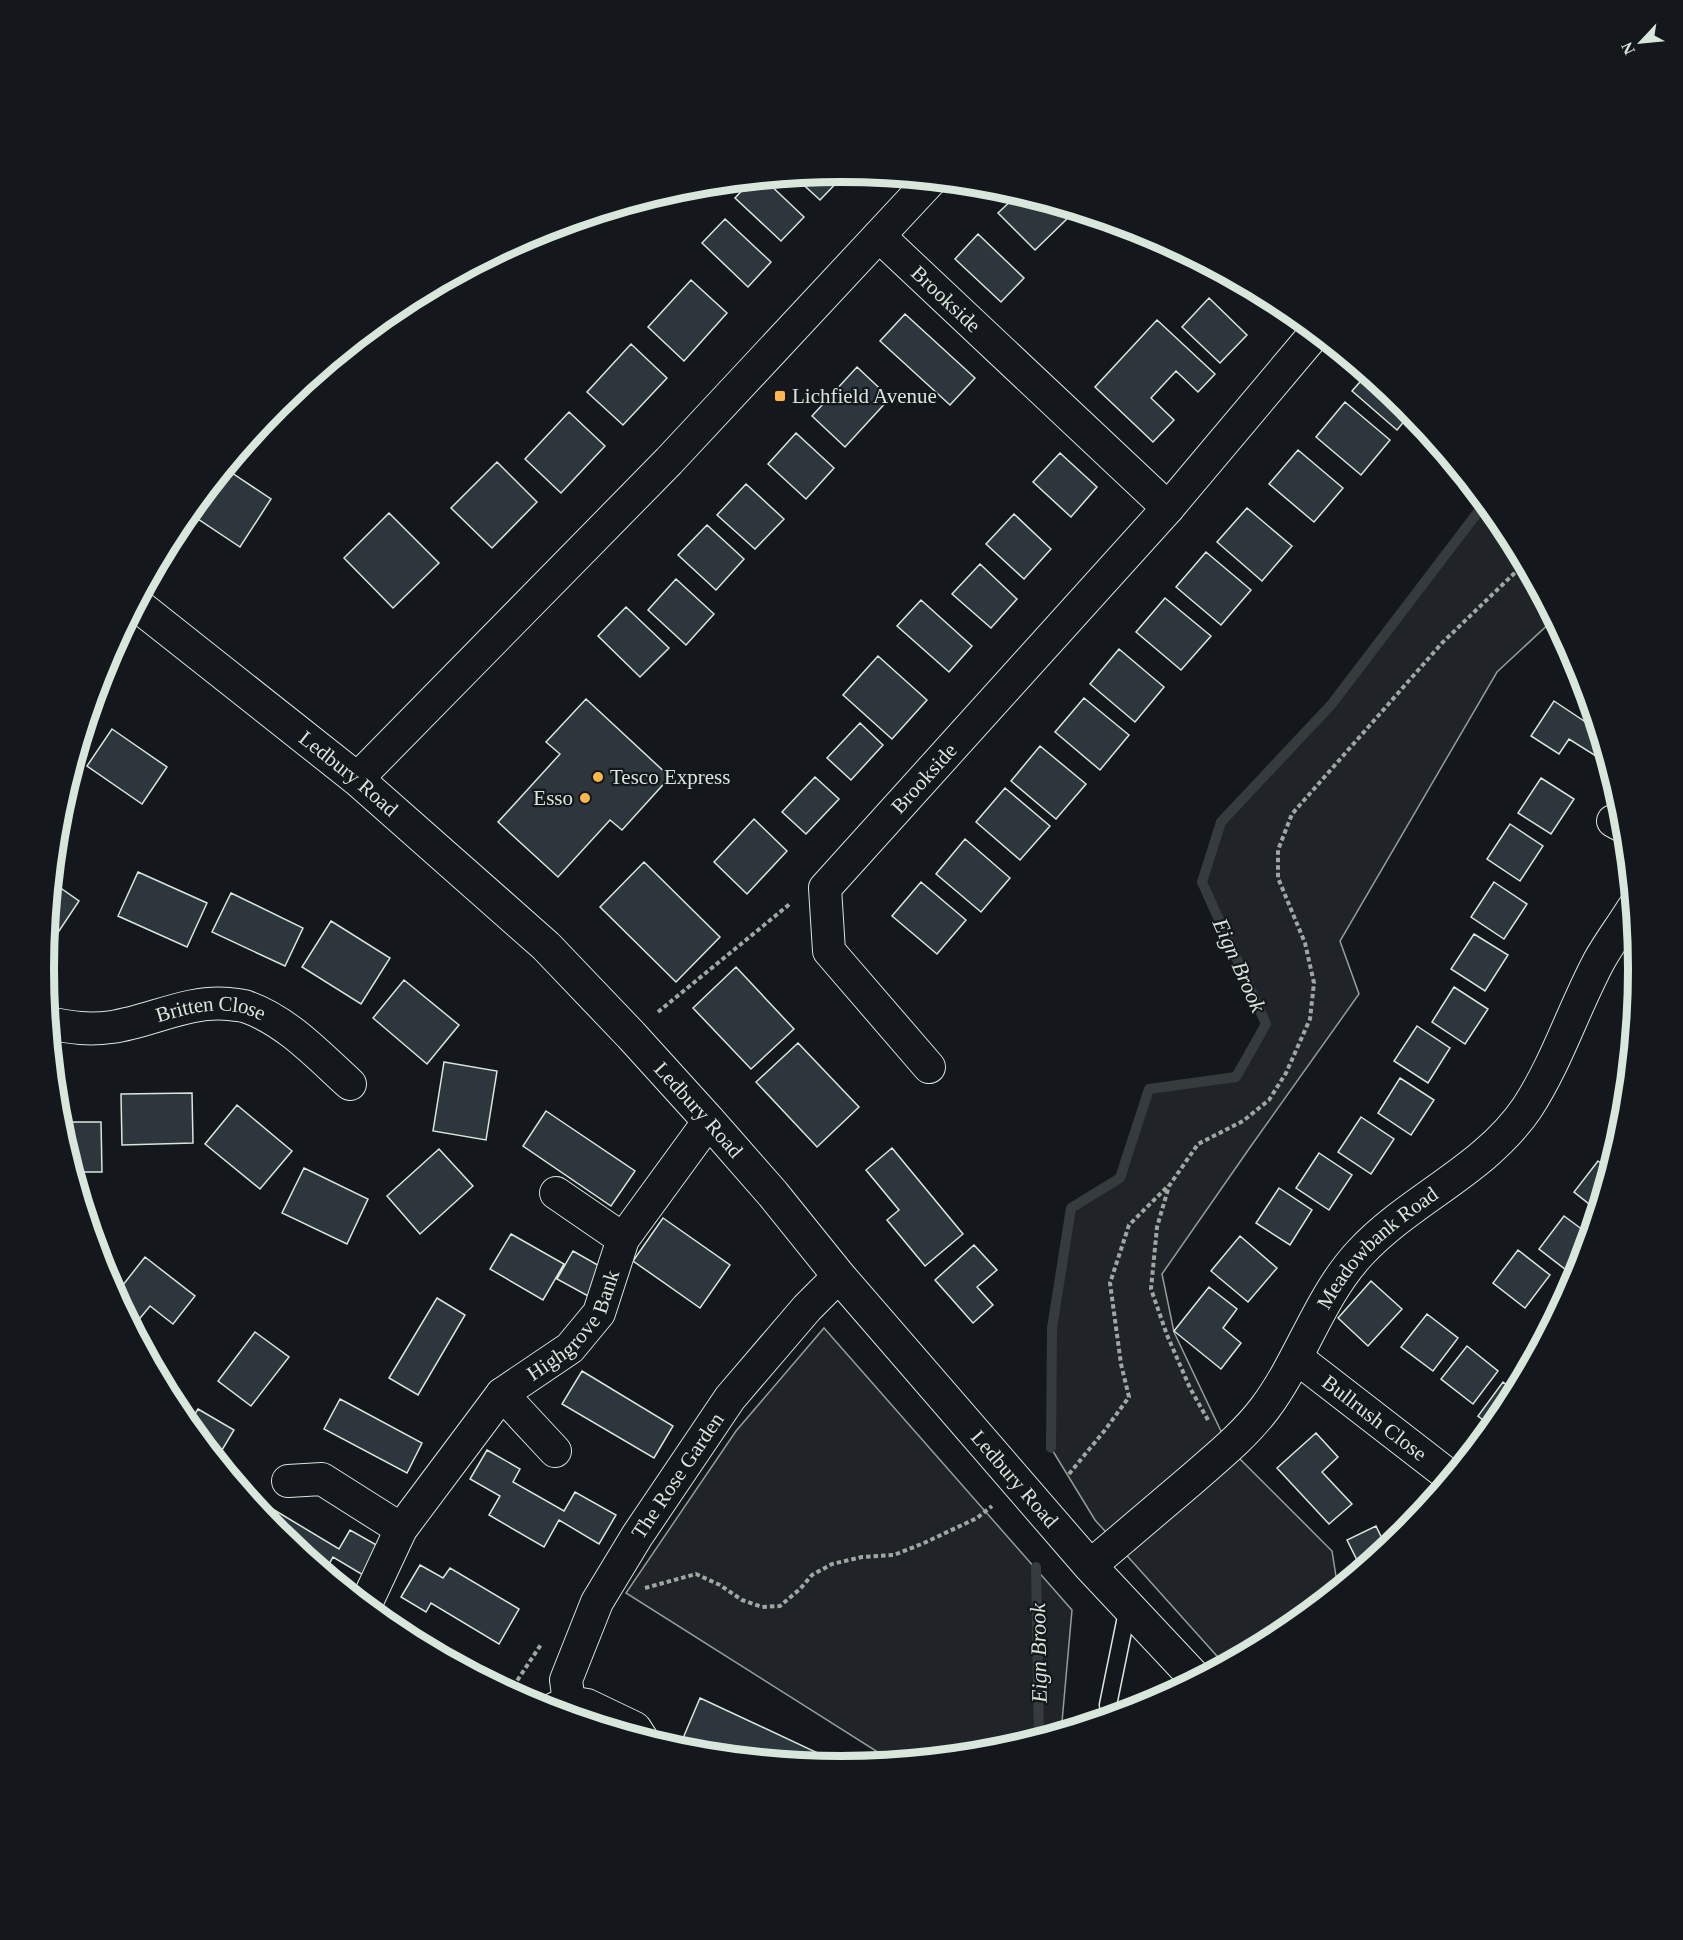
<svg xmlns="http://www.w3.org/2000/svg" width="1683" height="1940" viewBox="0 0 1683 1940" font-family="Georgia,serif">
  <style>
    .green { fill: #202428; stroke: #939e99; stroke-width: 1.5 }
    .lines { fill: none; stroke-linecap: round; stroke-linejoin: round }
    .stream { stroke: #363b3e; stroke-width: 10 }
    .building { fill: #2c363c; stroke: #d8e6dc; stroke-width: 1.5 }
    .service-casing { stroke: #d8e6dc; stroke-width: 19 }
    .minor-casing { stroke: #d8e6dc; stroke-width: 34 }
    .trunk-casing { stroke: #d8e6dc; stroke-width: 35 }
    .path { stroke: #9da8a2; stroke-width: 4; stroke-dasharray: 4.5 3; stroke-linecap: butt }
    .service { stroke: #14181c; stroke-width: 16 }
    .minor { stroke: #14181c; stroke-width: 32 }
    .trunk { stroke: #14181c; stroke-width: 33 }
    .poi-dot { fill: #ffb74d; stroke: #14181c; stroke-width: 2 }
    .labels { text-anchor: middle; stroke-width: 4.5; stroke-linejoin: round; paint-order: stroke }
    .street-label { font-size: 21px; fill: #d8e6dc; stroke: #14181c }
    .poi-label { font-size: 21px; fill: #d8e6dc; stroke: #14181c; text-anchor: start }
    .water-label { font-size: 22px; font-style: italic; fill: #d8e6dc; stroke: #14181c }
    .rim { fill: none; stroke: #d8e6dc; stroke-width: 8 }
  </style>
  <rect width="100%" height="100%" fill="#14181c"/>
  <path class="green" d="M 1487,505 L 1505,527 L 1554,619 L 1497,672 L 1340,941 L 1359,994 L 1251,1146 L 1162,1274 L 1174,1332 L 1229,1448 L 1332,1551 L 1338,1589 L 1285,1634 L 1225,1665 L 1095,1520 L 1051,1448 L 1052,1328 L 1071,1208 L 1120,1178 L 1149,1089 L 1236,1077 L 1266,1024 L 1202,882 L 1221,822 L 1331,705 L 1478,512 Z
    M 824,1328 L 1072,1610 L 1061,1733 L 997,1753 L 895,1763 L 626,1593 L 736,1431 Z"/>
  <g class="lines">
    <path class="stream" d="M 1051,1448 L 1052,1328 L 1071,1208 L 1120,1178 L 1149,1089 L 1236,1077 L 1266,1024 L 1202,882 L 1221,822 L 1331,705 L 1478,512 L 1487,505
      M 1036,1567 L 1039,1740"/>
  </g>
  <path class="building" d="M 839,172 L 843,176 L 820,200 L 795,177 Z
    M 765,180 L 804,217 L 781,241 L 735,198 L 751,181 Z
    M 1018,194 L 1075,211 L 1035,250 L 998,213 Z
    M 725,219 L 771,262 L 748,287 L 702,243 Z
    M 978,234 L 1024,278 L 1001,302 L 955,259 Z
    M 691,280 L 727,313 L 684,361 L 648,327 Z
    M 1248,287 L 1274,301 L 1270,306 Z
    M 1209,298 L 1247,335 L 1220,363 L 1182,327 Z
    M 905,314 L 975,378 L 950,405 L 880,341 Z
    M 1157,320 L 1215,374 L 1198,392 L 1176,371 L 1151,398 L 1174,420 L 1153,442 L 1095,387 Z
    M 631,344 L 667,378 L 623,425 L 587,392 Z
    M 857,367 L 890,398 L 845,447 L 812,416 Z
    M 1367,374 L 1406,406 L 1411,413 L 1397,430 L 1352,391 Z
    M 1345,402 L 1390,440 L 1361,475 L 1316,437 Z
    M 569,412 L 605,446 L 561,493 L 525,459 Z
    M 796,433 L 834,468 L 806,499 L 768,464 Z
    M 1298,450 L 1343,488 L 1314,522 L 1269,484 Z
    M 1060,453 L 1097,487 L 1071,517 L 1033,482 Z
    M 497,462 L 537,502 L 492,548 L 451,508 Z
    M 226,469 L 271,499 L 240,547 L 195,517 Z
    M 746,484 L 784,519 L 755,549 L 717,515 Z
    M 1247,508 L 1292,546 L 1262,581 L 1217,542 Z
    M 389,513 L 439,563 L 393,608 L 344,558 Z
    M 1014,514 L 1051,549 L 1024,579 L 986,544 Z
    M 707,525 L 744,559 L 716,590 L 678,555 Z
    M 1206,552 L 1251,590 L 1221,625 L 1176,587 Z
    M 980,564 L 1017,599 L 991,628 L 952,594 Z
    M 676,579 L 714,614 L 686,645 L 648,610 Z
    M 1165,598 L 1211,636 L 1181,670 L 1136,632 Z
    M 921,600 L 972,646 L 949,672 L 897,626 Z
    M 626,607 L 669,648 L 640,677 L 598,636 Z
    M 1119,649 L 1164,687 L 1135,722 L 1090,684 Z
    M 878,656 L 927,700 L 892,739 L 843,695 Z
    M 1084,698 L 1129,735 L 1100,770 L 1055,732 Z
    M 586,699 L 670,777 L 622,830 L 610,820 L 558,877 L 498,822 L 560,754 L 546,742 Z
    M 1554,701 L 1599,731 L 1604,749 L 1599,758 L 1569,739 L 1559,754 L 1531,736 Z
    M 860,723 L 883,745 L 851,780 L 827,758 Z
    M 112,729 L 167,767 L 142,804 L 87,766 Z
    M 1040,746 L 1086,784 L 1056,819 L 1011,781 Z
    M 815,777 L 839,799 L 806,834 L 782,812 Z
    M 1541,778 L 1574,799 L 1551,834 L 1518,813 Z
    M 1005,788 L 1050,826 L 1020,860 L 976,822 Z
    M 754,819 L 787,851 L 747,894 L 714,862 Z
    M 1510,824 L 1543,846 L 1520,881 L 1487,859 Z
    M 965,839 L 1010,878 L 981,912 L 936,874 Z
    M 644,862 L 720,937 L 676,982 L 600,907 Z
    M 138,872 L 207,903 L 187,947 L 118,916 Z
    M 52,882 L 79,901 L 55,937 L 47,932 Z
    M 921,882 L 966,920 L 937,954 L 892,916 Z
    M 1494,882 L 1527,904 L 1504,939 L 1471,917 Z
    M 231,893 L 303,928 L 285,966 L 212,932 Z
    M 331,921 L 390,958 L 361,1004 L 302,967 Z
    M 1474,934 L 1508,955 L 1485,991 L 1451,969 Z
    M 736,967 L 794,1029 L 751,1069 L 693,1008 Z
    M 404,980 L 459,1025 L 427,1064 L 373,1018 Z
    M 1454,987 L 1488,1009 L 1465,1044 L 1432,1022 Z
    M 1417,1026 L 1450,1048 L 1428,1083 L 1394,1061 Z
    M 798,1043 L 859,1107 L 817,1147 L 756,1082 Z
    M 444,1062 L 497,1071 L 486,1140 L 433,1131 Z
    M 1400,1078 L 1434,1100 L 1411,1135 L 1378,1113 Z
    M 192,1093 L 193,1143 L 122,1145 L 121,1094 Z
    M 237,1105 L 292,1151 L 260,1189 L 205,1144 Z
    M 546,1111 L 635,1171 L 611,1206 L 523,1146 Z
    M 1361,1117 L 1394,1139 L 1371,1174 L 1338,1152 Z
    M 58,1122 L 101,1122 L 102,1172 L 73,1172 Z
    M 1623,1128 L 1616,1153 L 1609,1148 Z
    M 892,1148 L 963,1234 L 925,1266 L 887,1220 L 899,1210 L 866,1170 Z
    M 439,1149 L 473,1186 L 420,1234 L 387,1196 Z
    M 1319,1153 L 1352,1175 L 1329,1210 L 1296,1188 Z
    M 1598,1161 L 1611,1170 L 1598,1211 L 1574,1192 Z
    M 304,1168 L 368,1199 L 347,1244 L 282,1213 Z
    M 1279,1188 L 1312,1210 L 1290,1245 L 1256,1223 Z
    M 1564,1216 L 1591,1236 L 1585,1254 L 1570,1273 L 1539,1249 Z
    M 663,1218 L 730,1265 L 700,1308 L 633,1261 Z
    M 511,1234 L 564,1264 L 543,1300 L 490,1269 Z
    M 1240,1236 L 1277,1268 L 1248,1302 L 1211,1271 Z
    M 974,1245 L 997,1270 L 977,1287 L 993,1305 L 973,1323 L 935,1280 Z
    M 1518,1250 L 1550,1275 L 1525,1308 L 1493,1283 Z
    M 573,1251 L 603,1268 L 588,1296 L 557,1279 Z
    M 145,1257 L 195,1296 L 173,1324 L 150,1306 L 132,1328 L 115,1295 Z
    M 1371,1281 L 1402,1309 L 1368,1346 L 1338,1318 Z
    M 1209,1287 L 1237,1309 L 1223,1328 L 1241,1343 L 1221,1369 L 1174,1331 Z
    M 437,1298 L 465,1315 L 418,1395 L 389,1378 Z
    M 1427,1314 L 1458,1338 L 1433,1371 L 1401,1347 Z
    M 255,1332 L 289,1357 L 251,1406 L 218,1381 Z
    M 1467,1346 L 1498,1371 L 1473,1404 L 1441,1379 Z
    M 582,1371 L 673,1426 L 654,1458 L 562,1404 Z
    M 1503,1382 L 1516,1392 L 1505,1414 L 1493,1428 L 1478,1416 Z
    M 340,1399 L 422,1443 L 407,1473 L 324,1429 Z
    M 198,1409 L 234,1430 L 216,1460 L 188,1425 Z
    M 1316,1433 L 1338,1457 L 1322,1472 L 1352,1504 L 1329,1524 L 1277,1468 Z
    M 487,1450 L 520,1469 L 513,1482 L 564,1511 L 575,1492 L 616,1515 L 599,1544 L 559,1520 L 544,1547 L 489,1515 L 500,1496 L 470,1479 Z
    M 271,1508 L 339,1549 L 350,1530 L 380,1547 L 363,1575 L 333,1557 L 324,1573 L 277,1534 L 265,1519 Z
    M 1376,1526 L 1387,1549 L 1362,1570 L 1347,1540 Z
    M 420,1565 L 443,1578 L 450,1568 L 519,1609 L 499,1644 L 431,1603 L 426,1612 L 401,1597 Z
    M 700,1698 L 820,1754 L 815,1765 L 685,1753 L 678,1750 Z"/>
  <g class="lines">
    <defs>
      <path id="service" d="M 1118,1716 L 1108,1705 L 1128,1607"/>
      <g id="minor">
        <path id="s1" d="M 879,236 L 1168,508 L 1316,332"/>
        <path d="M 357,779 L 669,461 L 930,181"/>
        <path d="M 1613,821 L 1626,828"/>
        <path id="s2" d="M 49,1023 C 72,1028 89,1030 112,1027 C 152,1021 188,1000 229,1004 C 235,1005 242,1005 247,1007 C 287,1021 319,1056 350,1084"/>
        <path id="s3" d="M 929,1067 L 829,951 L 825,888 L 1168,508"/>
        <path d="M 556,1193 L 623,1239"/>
        <path id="s4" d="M 1297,1358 L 1452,1478"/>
        <path d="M 502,1394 L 555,1451"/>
        <path d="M 288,1481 L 322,1479 L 401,1529"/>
        <path id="s5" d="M 1090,1566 C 1123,1538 1157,1509 1190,1481 C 1216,1458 1244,1436 1265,1408 C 1301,1360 1319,1297 1360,1253 C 1410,1199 1484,1171 1527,1108 C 1557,1062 1573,1010 1599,961 C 1609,943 1622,926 1633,908"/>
        <path id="s6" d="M 365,1606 L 401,1529 L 502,1394 L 570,1348 L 599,1313 L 623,1239 L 709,1121"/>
        <path id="s7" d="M 569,1702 L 566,1680 L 597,1602 L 637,1536 L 730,1398 L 807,1308 L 839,1276"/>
        <path d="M 553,1712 L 554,1709 L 569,1702 L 587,1705 L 635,1728 L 642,1739"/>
      </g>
      <g id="trunk">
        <path id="s8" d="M 136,604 L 357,779 L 546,946 L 631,1035 L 709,1121 L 773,1194 L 839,1276 L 1090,1566 L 1197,1680"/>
      </g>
    </defs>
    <use href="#service" class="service-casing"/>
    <use href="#minor" class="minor-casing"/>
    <use href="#trunk" class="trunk-casing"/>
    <path class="path" d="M 658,1012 L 791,903
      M 1208,1420 L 1190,1388 L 1167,1335 L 1151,1289 L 1157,1227 L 1169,1186 L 1198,1144 L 1243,1121 L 1269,1100 L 1286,1073 L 1310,1019 L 1314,983 L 1305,943 L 1278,878 L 1278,850 L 1292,814 L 1442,643 L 1525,563
      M 1069,1474 L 1105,1430 L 1129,1397 L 1121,1364 L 1110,1283 L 1129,1225 L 1168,1186
      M 645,1588 L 696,1574 L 720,1585 L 742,1600 L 762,1607 L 780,1606 L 800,1589 L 812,1575 L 832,1564 L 862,1557 L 894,1555 L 924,1543 L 977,1518 L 992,1506
      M 509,1693 L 542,1643"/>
    <use href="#service" class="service"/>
    <use href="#minor" class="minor"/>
    <use href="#trunk" class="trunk"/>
  </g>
  <g class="poi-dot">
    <rect x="774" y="390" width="12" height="12" rx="3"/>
    <circle cx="598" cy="777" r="6"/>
    <circle cx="585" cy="798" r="6"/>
  </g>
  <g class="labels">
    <g class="street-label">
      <text dy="7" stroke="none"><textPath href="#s1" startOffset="92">Brookside</textPath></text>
      <text dy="7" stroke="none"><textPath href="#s8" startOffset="272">Ledbury Road</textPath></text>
      <text dy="7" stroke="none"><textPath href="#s3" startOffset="364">Brookside</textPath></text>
      <text dy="7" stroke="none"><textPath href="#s2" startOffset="165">Britten Close</textPath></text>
      <text dy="7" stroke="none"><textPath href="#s8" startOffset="758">Ledbury Road</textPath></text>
      <text dy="7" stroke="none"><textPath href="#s5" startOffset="434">Meadowbank Road</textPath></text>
      <text dy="7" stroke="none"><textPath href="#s6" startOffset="356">Highgrove Bank</textPath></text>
      <text dy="7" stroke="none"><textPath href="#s4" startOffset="98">Bullrush Close</textPath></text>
      <text dy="7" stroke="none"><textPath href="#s7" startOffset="256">The Rose Garden</textPath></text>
      <text dy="7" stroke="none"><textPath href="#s8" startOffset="1244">Ledbury Road</textPath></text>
    </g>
    <g class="poi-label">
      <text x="792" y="403">Lichfield Avenue</text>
      <text x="610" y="784">Tesco Express</text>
      <text x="573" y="805" text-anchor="end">Esso</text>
    </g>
    <g class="water-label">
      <text transform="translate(1240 965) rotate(66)" y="8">Eign Brook</text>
      <text transform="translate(1038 1653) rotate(-91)" y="8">Eign Brook</text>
    </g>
  </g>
  <path d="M0 0H1683V1940H0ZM54 969a787 787 0 1 1 1574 0a787 787 0 1 1-1574 0Z" fill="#14181c" fill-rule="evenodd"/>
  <path class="rim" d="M54 969a787 787 0 1 1 1574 0a787 787 0 1 1-1574 0Z"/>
  <g transform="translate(1641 42) rotate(244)" stroke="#14181c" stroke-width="4.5" paint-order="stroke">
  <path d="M0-4.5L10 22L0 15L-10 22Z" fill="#d8e6dc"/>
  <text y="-9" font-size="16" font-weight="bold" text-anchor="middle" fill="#d8e6dc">N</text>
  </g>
</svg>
